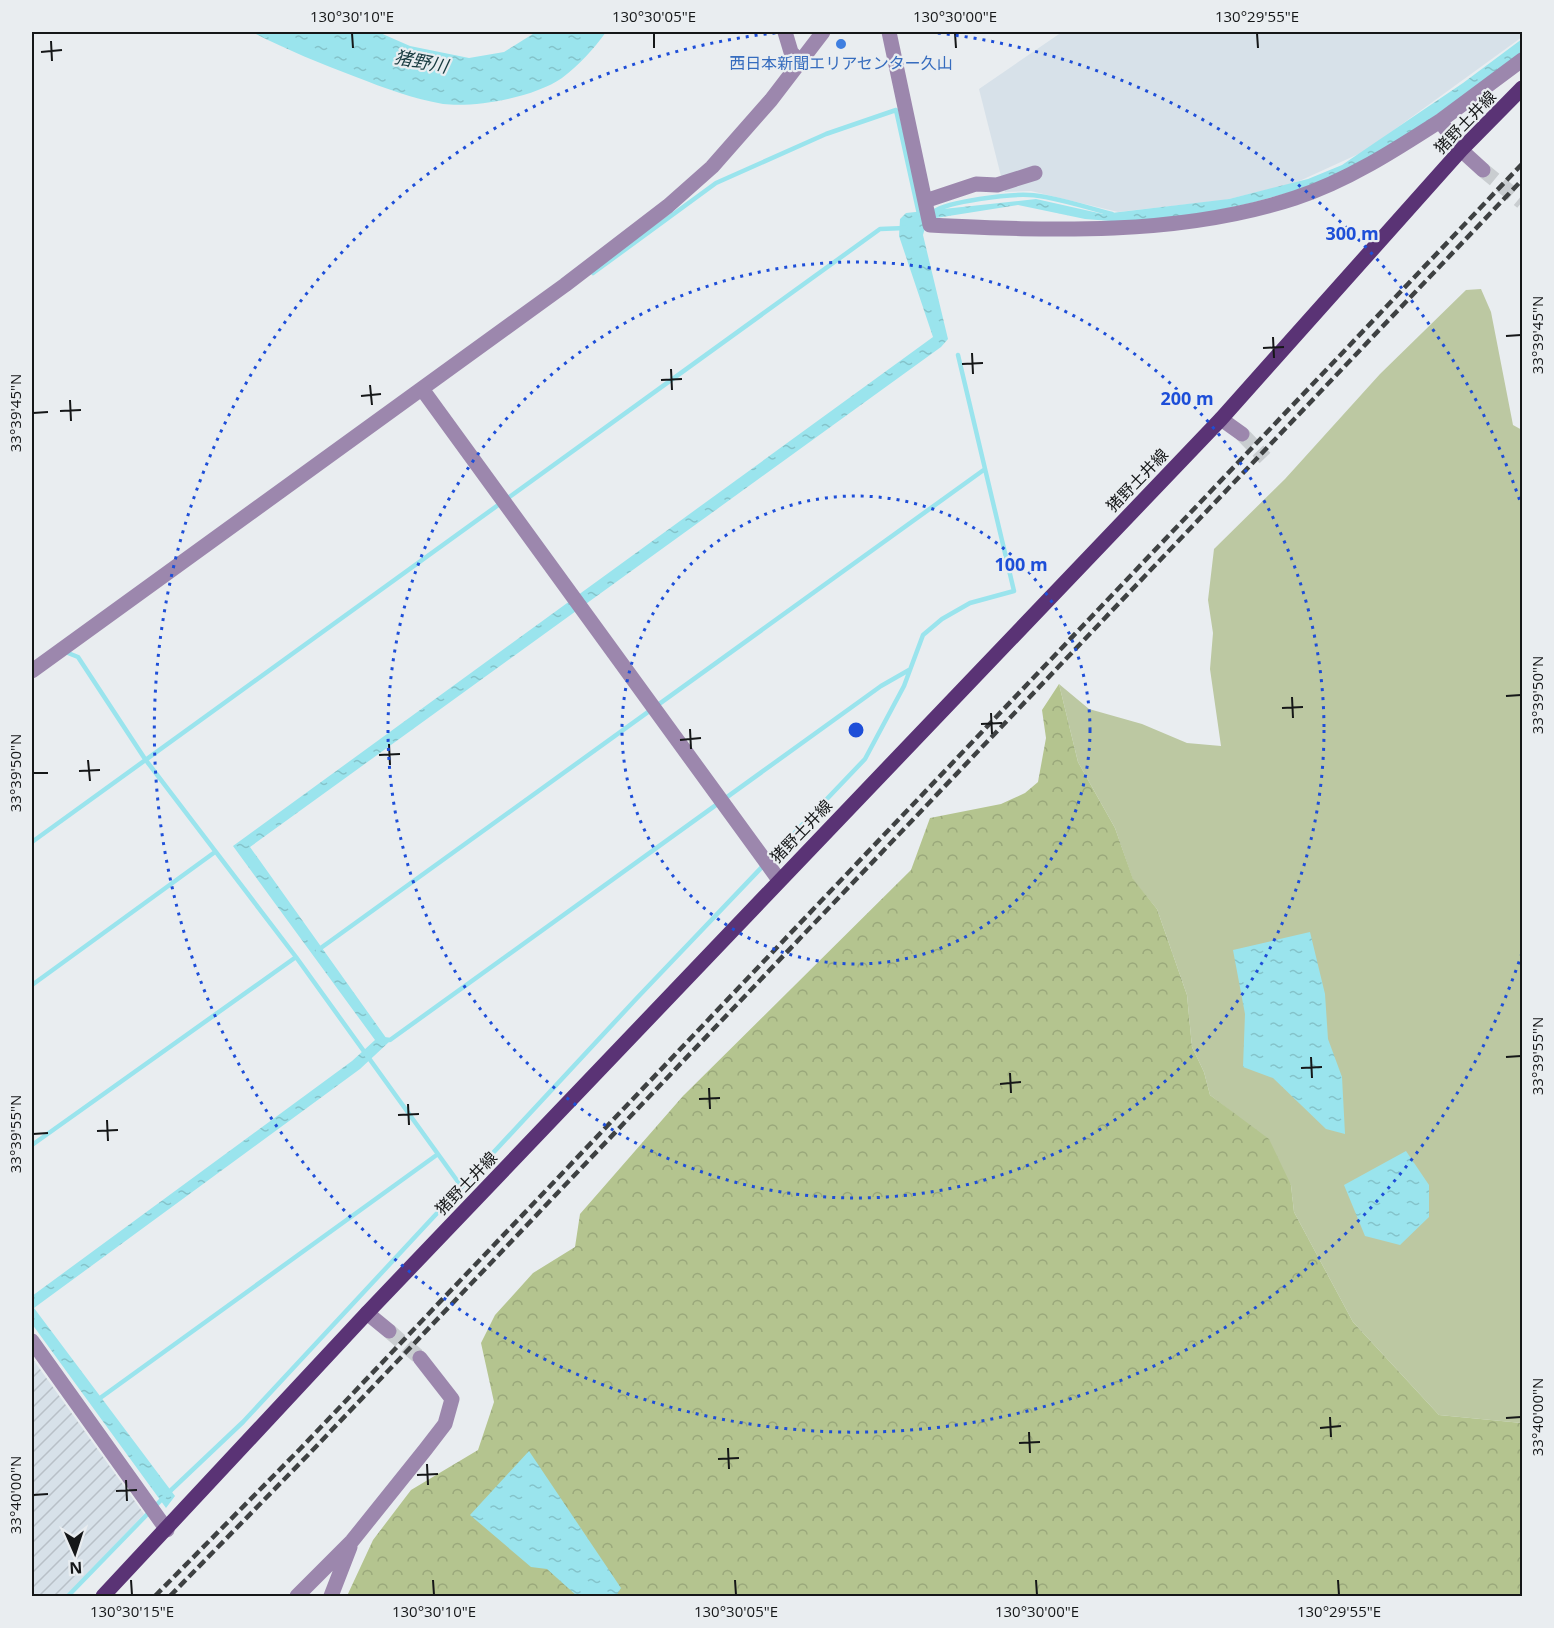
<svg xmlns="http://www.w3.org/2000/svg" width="1554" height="1628" viewBox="0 0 1554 1628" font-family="'Open Sans','Noto Sans JP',sans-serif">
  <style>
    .built { fill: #d7e1e9 }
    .industrial { fill: url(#industrial-furrows) }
    .green { fill: #bcc8a2 }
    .forest { fill: url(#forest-crowns) }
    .water { fill: url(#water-ripples) }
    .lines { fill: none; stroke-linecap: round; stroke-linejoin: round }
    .stream { stroke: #9ae4ed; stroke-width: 4.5 }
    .minor-tunnel { stroke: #c9cdd0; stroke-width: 15; stroke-dasharray: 15 8; stroke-linecap: butt }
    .minor { stroke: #9c87ad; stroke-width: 15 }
    .major { stroke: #5a3375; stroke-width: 15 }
    .rail { stroke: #3e4142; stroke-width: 4.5; stroke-dasharray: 9 4.5; stroke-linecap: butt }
    .ticks { fill: none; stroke: #151718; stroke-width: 2 }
    .ring { fill: none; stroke: #1d4ed8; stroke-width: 3; stroke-dasharray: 3 6 }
    .shop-dot { fill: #3f7fe0; stroke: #e9edf0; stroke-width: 2 }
    .labels { text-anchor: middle; stroke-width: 4.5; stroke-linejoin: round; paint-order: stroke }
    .shop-label { font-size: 16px; fill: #366cbe; stroke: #e9edf0 }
    .street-label { font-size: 16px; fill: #151718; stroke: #e9edf0 }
    .water-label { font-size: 18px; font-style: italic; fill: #173a3f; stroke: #e9edf0 }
    .centre { fill: #1d4ed8; stroke: #e9edf0; stroke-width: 3 }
    .ring-label { font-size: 18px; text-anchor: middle; font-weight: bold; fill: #1d4ed8; stroke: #e9edf0; stroke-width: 4.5; stroke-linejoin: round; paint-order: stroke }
    .neatline { fill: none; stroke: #151718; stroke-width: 2 }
    .ticks-label { font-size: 15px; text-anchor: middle; fill: #151718 }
  </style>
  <defs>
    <pattern id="industrial-furrows" width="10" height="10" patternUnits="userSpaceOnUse" patternTransform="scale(1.5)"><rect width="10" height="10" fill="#d7e1e9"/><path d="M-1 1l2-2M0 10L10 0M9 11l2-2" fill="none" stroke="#b8c0c7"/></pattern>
    <pattern id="forest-crowns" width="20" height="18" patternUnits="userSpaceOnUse" patternTransform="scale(1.5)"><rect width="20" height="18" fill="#b4c48f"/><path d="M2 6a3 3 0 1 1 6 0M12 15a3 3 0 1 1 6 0" fill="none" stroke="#9aa87b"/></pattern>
    <pattern id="water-ripples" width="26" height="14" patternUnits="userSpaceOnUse" patternTransform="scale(1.5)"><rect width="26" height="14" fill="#9ae4ed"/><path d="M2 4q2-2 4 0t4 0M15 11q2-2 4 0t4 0" fill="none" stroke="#84c3ca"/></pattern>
  </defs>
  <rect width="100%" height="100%" fill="#e9edf0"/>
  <path class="built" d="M 1062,32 L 1522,32 L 1522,37 L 1365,151 L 1295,183 L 1225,200 L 1118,212 L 1031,191 L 1005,192 L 979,89 Z"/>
  <path class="industrial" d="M 32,1358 L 144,1514 L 67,1596 L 32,1596 Z"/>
  <path class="green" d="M 1481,289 L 1491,312 L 1513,425 L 1522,430 L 1522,1423 L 1439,1415 L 1353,1322 L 1294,1212 L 1291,1185 L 1237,1116 L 1210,1095 L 1204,1072 L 1192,1047 L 1187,995 L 1157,909 L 1133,880 L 1115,828 L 1078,762 L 1059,684 L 1089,709 L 1142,724 L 1187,743 L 1221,746 L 1210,669 L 1213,633 L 1208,600 L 1214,549 L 1285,479 L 1380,374 L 1466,290 Z"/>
  <path class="forest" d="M 1059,684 L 1078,762 L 1115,828 L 1133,879 L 1157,909 L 1187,995 L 1192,1047 L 1204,1072 L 1210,1095 L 1269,1139 L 1291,1185 L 1294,1212 L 1353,1322 L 1439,1415 L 1522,1423 L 1522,1596 L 347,1596 L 373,1540 L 411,1490 L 478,1450 L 494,1402 L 481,1343 L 495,1315 L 533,1273 L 575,1247 L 580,1214 L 683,1096 L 911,870 L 930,818 L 1001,804 L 1025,793 L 1038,782 L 1046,738 L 1042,710 Z"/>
  <path class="water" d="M 252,32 L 378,32 L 410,46 L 469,58 L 504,52 L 536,32 L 606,32 C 594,49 579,65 562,78 C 535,97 476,108 443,104 C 414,99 384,88 356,77 C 321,64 285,49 252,32 Z
    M 1522,39 L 1522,55 L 1383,152 L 1316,185 L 1251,203 L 1186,217 L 1123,222 L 1085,219 L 1018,205 L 936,218 L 926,224 L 923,235 L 948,339 L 941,347 L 250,847 L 389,1042 L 360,1069 L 34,1308 L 175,1496 L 166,1508 L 32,1324 L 32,1296 L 352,1061 L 375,1040 L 233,846 L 933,337 L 899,236 L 900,219 L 906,213 L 1036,199 L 1103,214 L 1229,199 L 1308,179 L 1342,165 L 1463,83 Z
    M 1310,932 L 1325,994 L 1328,1039 L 1342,1077 L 1345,1134 L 1326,1129 L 1273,1078 L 1243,1067 L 1245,1014 L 1233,950 Z
    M 1406,1151 L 1429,1185 L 1429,1217 L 1400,1245 L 1365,1236 L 1344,1185 Z
    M 529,1451 L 621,1588 L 616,1596 L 577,1596 L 547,1569 L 531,1567 L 470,1515 Z"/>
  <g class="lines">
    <path class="stream" d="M 933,212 C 949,201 1009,194 1029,195 C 1054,196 1087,208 1112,214
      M 593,273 L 716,183 L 826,134 L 896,110 L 919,214
      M 68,653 L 78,657 L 145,759 L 296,957 L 461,1186
      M 32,842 L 880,229 L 905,228
      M 318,950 L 985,469
      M 32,985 L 215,852
      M 382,1039 L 390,1040 L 881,686 L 909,670
      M 32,1145 L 296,957
      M 96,1401 L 438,1154
      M 167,1494 L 243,1422 L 637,998 L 865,759 L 904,686 L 923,635 L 942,619 L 970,603 L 1014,591 L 958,355
      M 68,1596 L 164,1497"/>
    <path class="minor-tunnel" d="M 1483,170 L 1522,202
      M 1242,434 L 1265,458
      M 389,1331 L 420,1358"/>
    <path class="minor" d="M 785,32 L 791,52 L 800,62
      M 889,32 L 930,225 C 1050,231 1179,236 1295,198 C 1347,181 1395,150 1440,121 L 1461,150 L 1483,170
      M 1440,121 L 1522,60
      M 925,201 L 976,184 L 997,185 L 1035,173
      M 422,389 L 779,880
      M 1221,419 L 1242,434
      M 32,671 L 565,285 L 668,206 L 712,167 L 771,100 L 823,32
      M 367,1313 L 389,1331
      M 32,1341 L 167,1530
      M 297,1596 L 352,1541 L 425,1450 L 445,1424 L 452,1399 L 420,1358
      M 331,1596 L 350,1547"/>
    <path class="major" d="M 103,1596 L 367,1313 L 1221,419 L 1461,150 L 1522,88"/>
    <path class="rail" d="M 155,1596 L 300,1449 L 1522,164
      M 170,1596 L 308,1455 L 1522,180"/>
  </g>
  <path class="ticks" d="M 352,33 L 353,48M 654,33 L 654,48M 955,33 L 956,48M 1257,33 L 1258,48M 51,41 L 52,61M 41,52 L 62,50M 1506,336 L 1521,335M 1273,337 L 1274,358M 1263,348 L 1284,347M 972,353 L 973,374M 962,364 L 983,363M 671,369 L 672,390M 661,380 L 682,379M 370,385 L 372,405M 361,396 L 381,394M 70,400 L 71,421M 60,411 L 81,410M 33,413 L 48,412M 1506,696 L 1521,695M 1292,697 L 1293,718M 1282,708 L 1303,707M 991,713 L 992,734M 981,724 L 1002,723M 690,729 L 691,749M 680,740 L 701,738M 389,744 L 390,765M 379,755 L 400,754M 88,760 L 90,781M 79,771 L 100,770M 33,773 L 48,773M 1311,1057 L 1312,1078M 1506,1057 L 1521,1056M 1301,1068 L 1322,1067M 1010,1073 L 1011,1093M 1000,1084 L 1021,1082M 709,1088 L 710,1109M 699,1099 L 720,1098M 408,1104 L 409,1125M 398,1115 L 419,1114M 107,1120 L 108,1141M 97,1131 L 118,1130M 33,1134 L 48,1133M 1330,1417 L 1331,1437M 1506,1418 L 1521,1417M 1320,1428 L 1341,1426M 1029,1432 L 1030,1453M 1019,1443 L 1040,1442M 728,1448 L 729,1469M 718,1459 L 739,1458M 427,1464 L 428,1485M 417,1475 L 438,1474M 126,1480 L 127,1501M 116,1491 L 137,1490M 33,1495 L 48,1494M 131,1580 L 132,1595M 433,1580 L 434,1595M 735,1580 L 736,1595M 1036,1580 L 1037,1595M 1338,1580 L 1339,1595"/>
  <g class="ring">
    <circle cx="856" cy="730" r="234"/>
    <circle cx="856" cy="730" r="468"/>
    <path d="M1522 953A702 702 0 1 1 783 32M929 32A702 702 0 0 1 1522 507"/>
  </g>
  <circle class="shop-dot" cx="841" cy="44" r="6"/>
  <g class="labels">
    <g class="shop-label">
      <text x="841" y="69">西日本新聞エリアセンター久山</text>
    </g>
    <g class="street-label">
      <text transform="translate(1465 122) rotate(-46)" y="6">猪野土井線</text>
      <text transform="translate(1137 480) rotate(-46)" y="6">猪野土井線</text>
      <text transform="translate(801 831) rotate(-46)" y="6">猪野土井線</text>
      <text transform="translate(466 1183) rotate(-46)" y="6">猪野土井線</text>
    </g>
    <g class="water-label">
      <text transform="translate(421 62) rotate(11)" y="6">猪野川</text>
    </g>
  </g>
  <circle cx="856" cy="730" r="9" class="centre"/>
  <g class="ring-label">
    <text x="1352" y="240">300 m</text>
    <text x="1187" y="405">200 m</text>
    <text x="1021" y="571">100 m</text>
  </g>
  <rect width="1554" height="1628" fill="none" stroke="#e9edf0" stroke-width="66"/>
  <g transform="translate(75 1553) rotate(177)" stroke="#e9edf0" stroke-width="4.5" paint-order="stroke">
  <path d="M0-4.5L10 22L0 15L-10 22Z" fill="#151718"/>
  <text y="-9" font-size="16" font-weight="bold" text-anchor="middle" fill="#151718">N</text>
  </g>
  <rect x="33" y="33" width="1488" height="1562" class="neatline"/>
  <g class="ticks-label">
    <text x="352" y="22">130°30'10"E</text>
    <text x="654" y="22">130°30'05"E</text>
    <text x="955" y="22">130°30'00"E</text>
    <text x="1257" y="22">130°29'55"E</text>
    <text transform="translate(1538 335) rotate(-90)" y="5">33°39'45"N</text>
    <text transform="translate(16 413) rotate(-90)" y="5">33°39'45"N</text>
    <text transform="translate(1538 695) rotate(-90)" y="5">33°39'50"N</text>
    <text transform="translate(16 773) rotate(-90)" y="5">33°39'50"N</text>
    <text transform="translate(1538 1056) rotate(-90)" y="5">33°39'55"N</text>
    <text transform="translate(16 1134) rotate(-90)" y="5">33°39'55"N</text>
    <text transform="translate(1538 1417) rotate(-90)" y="5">33°40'00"N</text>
    <text transform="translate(16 1495) rotate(-90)" y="5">33°40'00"N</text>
    <text x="132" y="1617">130°30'15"E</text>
    <text x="434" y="1617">130°30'10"E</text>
    <text x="736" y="1617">130°30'05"E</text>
    <text x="1037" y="1617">130°30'00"E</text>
    <text x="1339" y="1617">130°29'55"E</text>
  </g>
</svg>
